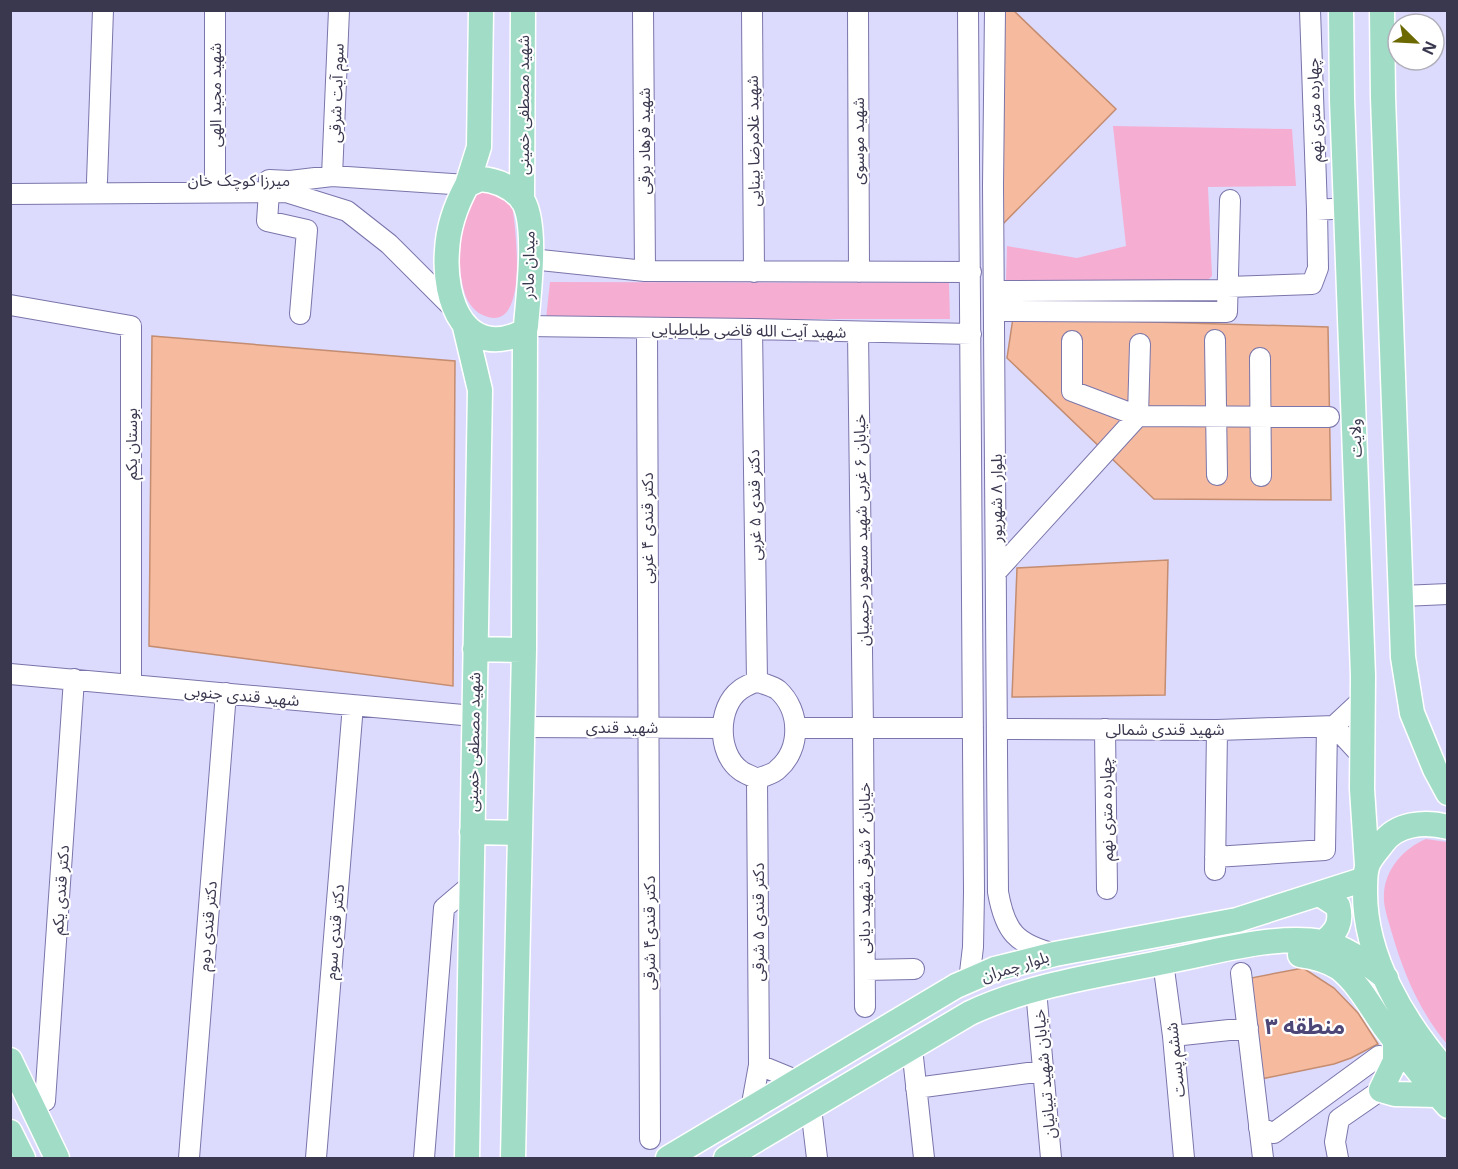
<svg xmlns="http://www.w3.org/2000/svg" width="1458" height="1169" viewBox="0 0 1458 1169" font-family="Georgia,'Noto Sans Arabic',serif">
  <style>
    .green { fill: #f6add2 }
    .building { fill: #f6bb9e; stroke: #c48c70; stroke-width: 1.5 }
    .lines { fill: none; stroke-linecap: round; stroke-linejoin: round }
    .minor-casing { stroke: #7a75aa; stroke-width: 22 }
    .major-casing { stroke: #fff; stroke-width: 27 }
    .minor { stroke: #fff; stroke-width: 20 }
    .major { stroke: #a1dcc7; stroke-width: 24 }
    .labels { text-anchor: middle; stroke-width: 4.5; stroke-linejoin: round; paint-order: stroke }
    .street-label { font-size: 16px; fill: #3a384f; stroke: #fff }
    .district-label { font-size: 22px; font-weight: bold; fill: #4c4777; stroke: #fff }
  </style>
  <rect width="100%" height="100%" fill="#dcdbfe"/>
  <path class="green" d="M 1113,126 L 1292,129 L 1296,186 L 1208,187 L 1212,276 L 1204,284 L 1006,280 L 1007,246 L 1077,258 L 1126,246 Z
    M 487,188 L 512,204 C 515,225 528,318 494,318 C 482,317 474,311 468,301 C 455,276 453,199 487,188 Z
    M 550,282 L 949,283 L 950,319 L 546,319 Z
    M 1426,839 L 1447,842 L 1447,1044 C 1419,1011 1403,972 1391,930 C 1388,919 1383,906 1384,894 C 1385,869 1404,848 1426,839 Z"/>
  <path class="building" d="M 999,10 L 1013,10 L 1116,109 L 1000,227 Z
    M 1013,318 L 1328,327 L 1331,500 L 1154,499 L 1007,358 Z
    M 152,336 L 455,361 L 453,686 L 149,646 Z
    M 1168,560 L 1165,695 L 1012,697 L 1017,568 Z
    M 1303,968 L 1334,988 L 1358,1013 L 1378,1044 L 1351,1058 L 1334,1064 L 1261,1079 L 1251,978 Z"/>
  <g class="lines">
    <defs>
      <path id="minor" d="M 215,10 L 215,179
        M 643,10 L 645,271
        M 752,10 L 754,272
        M 858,10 L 859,272
        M 968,10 L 974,892 L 973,947 L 969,981
        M 995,10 L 993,185 L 998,892 C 1005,932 1016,944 1055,954
        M 1310,10 L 1317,210
        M 332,176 L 339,10
        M 269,180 L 290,181 L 332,176 L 467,185
        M 97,181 L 103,10
        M 269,192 L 267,221 L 307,230 L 300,314
        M 10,194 L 286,192 L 347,211 L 389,244 L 455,310
        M 531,259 L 645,271 L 971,272
        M 1228,287 L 1312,284 L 1318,268 L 1317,210 L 1346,208
        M 995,291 L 1228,290
        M 10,305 L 131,326 L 131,685
        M 995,311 L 1227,312 L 1230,200
        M 526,326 L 752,329 L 971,334
        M 647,329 L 650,1139
        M 752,329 L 757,681
        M 858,332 L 863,729 L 865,1007
        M 1215,340 L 1217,475
        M 1072,341 L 1072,391 L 1138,416 L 1329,417
        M 1260,358 L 1261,476
        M 996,572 L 1138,416 L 1140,344
        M 1402,596 L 1448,594
        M 10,674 L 474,716
        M 757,681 C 763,684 773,686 778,690 C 801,711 801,749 778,769 C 774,774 764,776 757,779 C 752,776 745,774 740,770 C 717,753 717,707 740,690 C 745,686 751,684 757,681 Z
        M 522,727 L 722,728
        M 796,728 L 973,728
        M 997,729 L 1217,730 L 1334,726
        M 1105,729 L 1107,889
        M 1362,756 L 1334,726 L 1363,699
        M 757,779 L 759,1065
        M 1215,857 L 1325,850 L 1327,727
        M 1215,870 L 1217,730
        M 1163,962 L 1173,1036 L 1184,1158
        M 865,970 L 914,969
        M 1241,973 L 1263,1158
        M 1036,990 L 1051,1158
        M 1173,1036 L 1248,1028
        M 912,1048 L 924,1158
        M 916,1088 L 1043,1071
        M 45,1101 L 74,679
        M 811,1108 L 817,1158
        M 751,1109 L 759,1065 L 798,1081
        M 1259,1128 L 1274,1133 L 1379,1056
        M 189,1158 L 226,693
        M 316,1158 L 353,705
        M 424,1158 L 444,908 L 471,885
        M 1338,1158 L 1335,1142 L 1339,1119 L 1381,1090"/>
      <path id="major" d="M 1341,10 L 1342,99 L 1363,676 L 1362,789 L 1367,865
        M 1382,10 L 1383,97 L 1403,657 L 1412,713 L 1435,769 L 1448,793
        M 480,179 C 496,180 510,186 521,198 C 539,220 528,298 526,326 L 525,331 C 465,362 443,300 447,251 C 448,227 456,205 467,185 Z
        M 467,185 L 479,147 L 481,10
        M 522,200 L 523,10
        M 465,327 L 480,390 L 467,1158
        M 475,649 L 524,650
        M 1448,827 C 1425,821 1396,823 1382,844 C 1377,851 1369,859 1367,867 C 1365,874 1365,882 1365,890 C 1364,957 1404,1023 1448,1073
        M 472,832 L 520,833
        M 1321,895 L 1338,906 C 1342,923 1337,931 1324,942
        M 1300,955 C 1315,957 1327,960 1339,968 C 1359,984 1370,1006 1384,1026 C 1404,1053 1425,1081 1448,1106
        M 1395,1041 L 1395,1061 L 1381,1090 L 1395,1094 L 1437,1095
        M 10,1060 L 57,1158
        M 10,1132 L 23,1158
        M 513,1158 L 524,650 L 525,331
        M 668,1158 L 956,986 L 995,969 L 1055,954 L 1237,920 L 1365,879
        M 726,1158 L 970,1013 C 1032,984 1102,975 1169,961 C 1216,952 1274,934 1323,942 C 1341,945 1372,966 1386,978"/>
    </defs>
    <use href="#minor" class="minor-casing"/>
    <use href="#major" class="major-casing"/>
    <use href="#minor" class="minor"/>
    <use href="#major" class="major"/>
  </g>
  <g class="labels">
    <g class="street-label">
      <text transform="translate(336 93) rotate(-88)" y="6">سوم آیت شرقی</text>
      <text transform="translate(215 95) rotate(-90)" y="6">شهید مجید الهی</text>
      <text transform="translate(523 105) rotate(-90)" y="6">شهید مصطفی خمینی</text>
      <text transform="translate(1314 110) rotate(-92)" y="6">چهارده متری نهم</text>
      <text transform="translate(644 141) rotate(-90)" y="6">شهید فرهاد برقی</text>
      <text transform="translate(753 141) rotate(-91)" y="6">شهید غلامرضا بینایی</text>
      <text transform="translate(858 141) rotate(-90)" y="6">شهید موسوی</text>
      <text x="239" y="186">میرزا کوچک خان</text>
      <text transform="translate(528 265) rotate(-89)" y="6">میدان مادر</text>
      <text transform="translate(749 330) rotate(1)" y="6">شهید آیت الله قاضی طباطبایی</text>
      <text transform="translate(1355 438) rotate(-92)" y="6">ولایت</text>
      <text transform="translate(131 444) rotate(-90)" y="6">بوستان یکم</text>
      <text transform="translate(996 498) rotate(-90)" y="6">بلوار ۸ شهریور</text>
      <text transform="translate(754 505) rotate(-91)" y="6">دکتر قندی ۵ غربی</text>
      <text transform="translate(647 528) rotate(-90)" y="6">دکتر قندی ۴ غربی</text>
      <text transform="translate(861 530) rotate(-91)" y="6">خیابان ۶ غربی شهید مسعود رحیمیان</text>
      <text transform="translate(242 695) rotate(5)" y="6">شهید قندی جنوبی</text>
      <text x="622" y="733">شهید قندی</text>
      <text x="1165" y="735">شهید قندی شمالی</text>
      <text transform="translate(473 742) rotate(-89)" y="6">شهید مصطفی خمینی</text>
      <text transform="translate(1106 809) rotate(-91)" y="6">چهارده متری نهم</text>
      <text transform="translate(864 868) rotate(-90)" y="6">خیابان ۶ شرقی شهید دیانی</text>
      <text transform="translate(60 890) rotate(-86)" y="6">دکتر قندی یکم</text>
      <text transform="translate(758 922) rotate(-90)" y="6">دکتر قندی ۵ شرقی</text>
      <text transform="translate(207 926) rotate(-85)" y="6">دکتر قندی دوم</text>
      <text transform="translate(334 932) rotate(-85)" y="6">دکتر قندی سوم</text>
      <text transform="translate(649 933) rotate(-90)" y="6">دکتر قندی۴ شرقی</text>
      <text transform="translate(1015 966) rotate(-17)" y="6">بلوار چمران</text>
      <text transform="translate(1175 1060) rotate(-96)" y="6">ششم پست</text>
      <text transform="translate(1044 1074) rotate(-95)" y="6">خیابان شهید تبیانیان</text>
    </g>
    <g class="district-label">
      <text x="1305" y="1034">منطقه ۳</text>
    </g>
  </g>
  <rect width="1458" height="1169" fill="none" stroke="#3a384f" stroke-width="24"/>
  <g transform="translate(1416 42) rotate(114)"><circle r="28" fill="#ffffff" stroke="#b0afb9" stroke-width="1.5"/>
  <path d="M0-4.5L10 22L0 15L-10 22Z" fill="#6c6903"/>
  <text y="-9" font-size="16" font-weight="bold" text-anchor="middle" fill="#3a384f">N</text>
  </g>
</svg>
